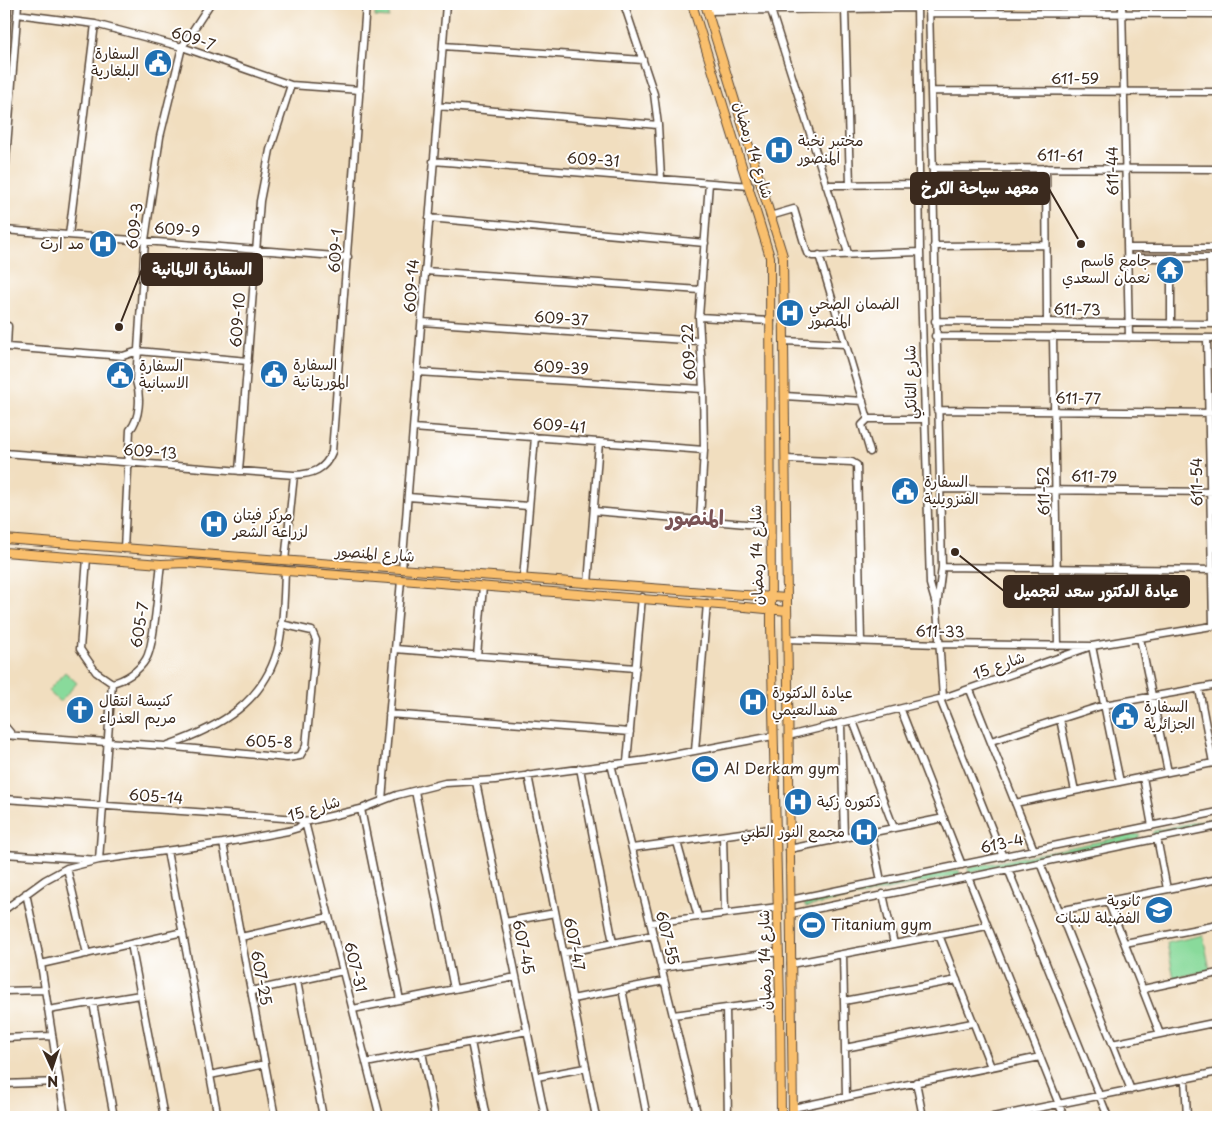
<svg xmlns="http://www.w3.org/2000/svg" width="1222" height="1121" viewBox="0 0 1222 1121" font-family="'Playpen Sans','Playpen Sans Arabic',sans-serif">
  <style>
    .green { fill: #89da9b; stroke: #62825c }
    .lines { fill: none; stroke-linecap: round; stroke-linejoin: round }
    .minor-casing { stroke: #564536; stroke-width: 9 }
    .major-casing { stroke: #564536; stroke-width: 10 }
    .minor { stroke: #fff; stroke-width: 6 }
    .major { stroke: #f9bf6d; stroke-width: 8 }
    .labels { text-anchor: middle; stroke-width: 4; stroke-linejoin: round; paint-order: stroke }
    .street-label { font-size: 15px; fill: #3b2a1e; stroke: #fff }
    .poi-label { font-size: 15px; fill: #3b2a1e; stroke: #fff; text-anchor: start }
    .district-label { font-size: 20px; font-weight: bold; fill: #7b5456; stroke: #fff }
    .leader { fill: none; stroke: #3b2a1e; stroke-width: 2 }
    .callout-dot { fill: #3b2a1e; stroke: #fff; stroke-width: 2 }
    .callout { fill: #3b2a1e; stroke: #3b2a1e; stroke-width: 2 }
    .callout-label { font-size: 16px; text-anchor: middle; font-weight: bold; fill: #fff }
  </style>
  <rect width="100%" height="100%" fill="#fff"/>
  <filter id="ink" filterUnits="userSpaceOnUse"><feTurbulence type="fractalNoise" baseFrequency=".02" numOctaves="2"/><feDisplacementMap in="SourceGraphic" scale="10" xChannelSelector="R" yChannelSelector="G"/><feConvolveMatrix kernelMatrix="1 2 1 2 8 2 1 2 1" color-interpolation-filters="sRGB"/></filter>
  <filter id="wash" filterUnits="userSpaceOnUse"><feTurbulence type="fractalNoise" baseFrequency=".0096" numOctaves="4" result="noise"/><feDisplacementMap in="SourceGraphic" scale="20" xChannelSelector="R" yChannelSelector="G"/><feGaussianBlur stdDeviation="1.12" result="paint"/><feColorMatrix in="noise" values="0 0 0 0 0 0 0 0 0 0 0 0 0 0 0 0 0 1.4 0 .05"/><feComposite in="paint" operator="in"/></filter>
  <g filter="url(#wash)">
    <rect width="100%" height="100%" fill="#f1debf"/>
    <path class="green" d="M 376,4 L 386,4 L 385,12 L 389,12 L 389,18 L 375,17 Z
      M 65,672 L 77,683 L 60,702 L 48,691 Z
      M 1218,817 L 1218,822 L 1154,835 L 1152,833 L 1154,831 Z
      M 1136,834 L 1140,835 L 1138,839 L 969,873 L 968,868 Z
      M 959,870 L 960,875 L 806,907 L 804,904 L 806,902 Z
      M 1203,935 L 1210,970 L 1174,978 L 1167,943 Z"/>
  </g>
  <g filter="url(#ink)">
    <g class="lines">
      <defs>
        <path id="minor" d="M 624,4 L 654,94 L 658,125 L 661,178
          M 917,4 L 920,252 L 930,584 L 937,608 L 943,698
          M 929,4 L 942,567 L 937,607
          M 1122,4 L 1129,338
          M 845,9 L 850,185
          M 771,10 L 848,253
          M 707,11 L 917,8
          M 929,13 L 1218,14
          M 17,14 L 95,24 L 182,47 L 291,85 L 360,90
          M 443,46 L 643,60
          M 4,66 L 8,4
          M 931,91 L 1218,92
          M 438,106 L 658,125
          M 433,161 L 750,186
          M 932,168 L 1218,169
          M 1046,168 L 1047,322
          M 826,185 L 919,184
          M 4,186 L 18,4
          M 770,216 L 794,209 L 807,253 L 812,256 L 920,252
          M 429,218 L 705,243
          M 4,230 L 348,257
          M 69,235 L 95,24
          M 934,246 L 1045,245
          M 1127,248 L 1218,248
          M 819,255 L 868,419
          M 1127,258 L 1218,258
          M 1171,258 L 1171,324
          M 1210,258 L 1211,324
          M 425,271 L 700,290
          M 699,317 L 771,321
          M 935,321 L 1218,324
          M 422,322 L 699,341
          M 4,326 L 8,326 L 7,347 L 123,356 L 138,351 L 248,361
          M 935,336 L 1218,338
          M 1053,336 L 1058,646
          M 1207,338 L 1213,625
          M 784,341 L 845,344
          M 417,372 L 703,389
          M 785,396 L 863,401
          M 937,410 L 1218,413
          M 413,428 L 704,450
          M 870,452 L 862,425 L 868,419 L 924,419
          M 4,453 L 294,475 C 313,474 325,470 332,452 L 366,4
          M 786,459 L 852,462 L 857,465 L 861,642
          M 239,471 L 260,201 L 270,150 L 291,85
          M 940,489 L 1218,492
          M 408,497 L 528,506
          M 594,511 L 770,526
          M 700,520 L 704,450 L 703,389 L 699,317 L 709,183
          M 124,549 L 130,430 C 140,418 141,396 136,381 L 145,240 L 160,137 L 182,47 L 210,4
          M 87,558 L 80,649 L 96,672 L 112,683 C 125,680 139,671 146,659 C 155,645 158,583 161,564
          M 285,561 L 294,475
          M 942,567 L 1218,570
          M 402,570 L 446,4
          M 523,579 L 535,437
          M 588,584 L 599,442
          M 1140,638 L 1168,772
          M 787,639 L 939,644 L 1092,646 L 1120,782
          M 395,649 L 636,668
          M 477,656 L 483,586
          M 1199,689 L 1213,763
          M 970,690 L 1034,850
          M 940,699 L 1003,857
          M 901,710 L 962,865
          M 389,714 L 630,732
          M 1060,719 L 1075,791
          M 853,721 L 894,828
          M 841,724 L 844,838
          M 4,725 L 13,736
          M 4,735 L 165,746 L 287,758 L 300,756 L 306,746 L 316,640 L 312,631 L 281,624
          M 788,736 L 943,698 L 1092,646 L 1218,625
          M 991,741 L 1104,705 L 1218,685
          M 168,745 C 220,727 266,702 279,644 C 284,620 284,595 285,571
          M 695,751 L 707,603
          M 627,762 L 642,597
          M 611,764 L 698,1117
          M 580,768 L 613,943
          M 528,775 L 596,1117
          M 1143,777 L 1152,826
          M 476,782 L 545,1117
          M 415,791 L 454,989
          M 4,799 L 298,819 L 305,822 L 380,1117
          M 382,800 L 401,580
          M 1015,803 L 1218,762
          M 361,809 L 400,1000
          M 871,832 L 881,881
          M 723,836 L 725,913
          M 1157,838 L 1167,889
          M 677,842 L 698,917
          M 223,843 L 275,1117
          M 632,848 L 777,828
          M 789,849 L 944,818
          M 167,851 L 218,1117
          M 4,854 L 99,860 L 112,683
          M 1040,863 L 1131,1090
          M 67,868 L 87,954
          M 1008,869 L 1108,1117
          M 968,877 L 1064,1117
          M 26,893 L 41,964 L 65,1117
          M 883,894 L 894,944
          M 790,900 L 1218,812
          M 1108,901 L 1160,1034
          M 4,910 L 45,880 L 67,868 L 99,860 L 223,843 L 288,831 L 298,828 L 305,822 L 361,809 L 397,795 L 445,783 L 495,780 L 647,760 L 773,736
          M 1059,911 L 1218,879
          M 791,914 L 1218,826
          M 505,922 L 555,913
          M 650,923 L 778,907
          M 939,935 L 991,1067
          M 241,937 L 329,917
          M 1125,943 L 1218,925
          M 131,944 L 164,1117
          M 564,953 L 653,935
          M 843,954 L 846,1097
          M 41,964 L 183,932
          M 791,964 L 987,926
          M 661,968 L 779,952
          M 297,981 L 323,1117
          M 622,989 L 647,1117
          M 1143,989 L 1218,973
          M 4,991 L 45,990
          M 251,991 L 343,971
          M 572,999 L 664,981
          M 844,1001 L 957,980
          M 93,1003 L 114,1117
          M 726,1008 L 728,1117
          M 353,1009 L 516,977
          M 48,1010 L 140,995
          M 673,1015 L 780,1001
          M 1214,1023 L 1218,1042
          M 4,1038 L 51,1036
          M 471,1042 L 486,1117
          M 1112,1044 L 1218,1022
          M 845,1048 L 972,1023
          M 422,1052 L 435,1117
          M 366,1063 L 527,1031
          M 210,1075 L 265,1064
          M 537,1077 L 585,1068
          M 1185,1078 L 1187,1117
          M 916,1082 L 923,1117
          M 4,1084 L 58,1082
          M 793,1108 L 1040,1057
          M 993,1117 L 1218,1072"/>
        <path id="major" d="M 692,4 L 770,257 L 771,626 L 780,1001 L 781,1117
          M 705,4 L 783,256 L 793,1117
          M 4,539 L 744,595
          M 4,552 L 161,564 L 186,563 L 744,607
          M 746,595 L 787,598
          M 745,607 L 787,611"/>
      </defs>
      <use href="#minor" class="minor-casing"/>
      <use href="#major" class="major-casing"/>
      <use href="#minor" class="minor"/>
      <use href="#major" class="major"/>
    </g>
  </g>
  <defs>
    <symbol id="civic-disc" viewBox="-11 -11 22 22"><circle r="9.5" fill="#1f6fb2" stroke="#fff"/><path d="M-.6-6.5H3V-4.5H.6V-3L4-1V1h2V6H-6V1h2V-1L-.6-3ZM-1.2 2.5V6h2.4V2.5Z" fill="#fff"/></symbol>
    <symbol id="hospital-disc" viewBox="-11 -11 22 22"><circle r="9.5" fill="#1f6fb2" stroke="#fff"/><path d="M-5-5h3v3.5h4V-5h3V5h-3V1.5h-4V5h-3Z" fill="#fff"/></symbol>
    <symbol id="temple-disc" viewBox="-11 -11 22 22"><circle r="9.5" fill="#1f6fb2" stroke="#fff"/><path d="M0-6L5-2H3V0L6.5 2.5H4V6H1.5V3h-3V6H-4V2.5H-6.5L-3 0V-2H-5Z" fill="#fff"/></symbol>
    <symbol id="church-disc" viewBox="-11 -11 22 22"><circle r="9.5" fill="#1f6fb2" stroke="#fff"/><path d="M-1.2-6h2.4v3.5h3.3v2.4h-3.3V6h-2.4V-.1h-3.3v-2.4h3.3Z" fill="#fff"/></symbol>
    <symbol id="stadium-disc" viewBox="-11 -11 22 22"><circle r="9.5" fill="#1f6fb2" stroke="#fff"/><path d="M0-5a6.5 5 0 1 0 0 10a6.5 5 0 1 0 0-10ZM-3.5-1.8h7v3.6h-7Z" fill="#fff"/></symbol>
    <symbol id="school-disc" viewBox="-11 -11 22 22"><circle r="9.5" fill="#1f6fb2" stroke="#fff"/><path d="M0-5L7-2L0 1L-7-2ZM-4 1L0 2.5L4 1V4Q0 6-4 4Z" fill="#fff"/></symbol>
  </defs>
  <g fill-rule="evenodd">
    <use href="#civic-disc" x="142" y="47" width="32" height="32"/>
    <use href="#hospital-disc" x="763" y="134" width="32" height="32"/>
    <use href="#hospital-disc" x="87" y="228" width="32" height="32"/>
    <use href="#temple-disc" x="1154" y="254" width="32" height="32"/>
    <use href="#hospital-disc" x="774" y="297" width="32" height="32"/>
    <use href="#civic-disc" x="258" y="358" width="32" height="32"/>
    <use href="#civic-disc" x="104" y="359" width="32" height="32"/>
    <use href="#civic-disc" x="889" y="475" width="32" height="32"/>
    <use href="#hospital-disc" x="198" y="508" width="32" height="32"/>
    <use href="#hospital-disc" x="737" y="686" width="32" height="32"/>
    <use href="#church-disc" x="64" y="694" width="32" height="32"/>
    <use href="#civic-disc" x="1109" y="700" width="32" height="32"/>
    <use href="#stadium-disc" x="689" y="753" width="32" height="32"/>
    <use href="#hospital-disc" x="782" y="786" width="32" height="32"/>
    <use href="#hospital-disc" x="848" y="816" width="32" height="32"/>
    <use href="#school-disc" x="1143" y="894" width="32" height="32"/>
    <use href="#stadium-disc" x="796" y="909" width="32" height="32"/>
  </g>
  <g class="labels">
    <g class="street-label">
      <text transform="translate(193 39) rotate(18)" y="5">609-7</text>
      <text x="1075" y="84">611-59</text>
      <text transform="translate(753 150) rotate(73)" y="5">شارع 14 رمضان</text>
      <text transform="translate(1060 156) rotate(1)" y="5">611-61</text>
      <text transform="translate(593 160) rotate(4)" y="5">609-31</text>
      <text transform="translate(1113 171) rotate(-91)" y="5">611-44</text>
      <text transform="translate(135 226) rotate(-83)" y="5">609-3</text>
      <text transform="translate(177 230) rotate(5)" y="5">609-9</text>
      <text transform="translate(336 251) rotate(-86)" y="5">609-1</text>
      <text transform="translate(412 286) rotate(-86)" y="5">609-14</text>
      <text transform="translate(1077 310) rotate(1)" y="5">611-73</text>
      <text transform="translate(561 319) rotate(4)" y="5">609-37</text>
      <text transform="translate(238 320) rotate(-86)" y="5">609-10</text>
      <text transform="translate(689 352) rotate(-93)" y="5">609-22</text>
      <text transform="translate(561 368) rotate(3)" y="5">609-39</text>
      <text transform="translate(911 382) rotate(-91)" y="5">شارع التانكي</text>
      <text transform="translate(1078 399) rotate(1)" y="5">611-77</text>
      <text transform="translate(559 426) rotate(4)" y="5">609-41</text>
      <text transform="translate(150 452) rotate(4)" y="5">609-13</text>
      <text transform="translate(1094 477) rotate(1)" y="5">611-79</text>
      <text transform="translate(1197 482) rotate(-91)" y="5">611-54</text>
      <text transform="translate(1044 491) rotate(-91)" y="5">611-52</text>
      <text transform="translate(375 554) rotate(4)" y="5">شارع المنصور</text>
      <text transform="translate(757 555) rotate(-91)" y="5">شارع 14 رمضان</text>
      <text transform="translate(140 625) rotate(-81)" y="5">605-7</text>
      <text transform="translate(940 632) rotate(1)" y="5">611-33</text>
      <text transform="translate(999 666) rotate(-20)" y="5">شارع 15</text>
      <text transform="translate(269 742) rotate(2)" y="5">605-8</text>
      <text transform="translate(156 797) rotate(4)" y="5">605-14</text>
      <text transform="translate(314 809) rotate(-17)" y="5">شارع 15</text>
      <text transform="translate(1002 844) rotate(-12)" y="5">613-4</text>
      <text transform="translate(667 938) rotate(76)" y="5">607-55</text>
      <text transform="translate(574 944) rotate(78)" y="5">607-47</text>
      <text transform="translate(523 947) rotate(78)" y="5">607-45</text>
      <text transform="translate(765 960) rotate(-91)" y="5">شارع 14 رمضان</text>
      <text transform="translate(355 967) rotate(76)" y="5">607-31</text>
      <text transform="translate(261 978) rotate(79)" y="5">607-25</text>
    </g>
    <g class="poi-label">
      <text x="139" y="59" text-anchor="end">السفارة<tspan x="139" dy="17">البلغارية</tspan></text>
      <text x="798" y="146">مختبر نخبة<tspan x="798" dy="17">المنصور</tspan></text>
      <text x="84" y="249" text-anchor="end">مد ارت</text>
      <text x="1151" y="266" text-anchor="end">جامع قاسم<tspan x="1151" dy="17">نعمان السعدي</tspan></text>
      <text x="809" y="309">الضمان الصحي<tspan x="809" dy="17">المنصور</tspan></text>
      <text x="293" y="370">السفارة<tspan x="293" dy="17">الموريتانية</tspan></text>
      <text x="139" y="371">السفارة<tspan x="139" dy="17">الاسبانية</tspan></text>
      <text x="924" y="487">السفارة<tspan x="924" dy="17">الفنزويلية</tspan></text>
      <text x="233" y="520">مركز فيتان<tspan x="233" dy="17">لزراعة الشعر</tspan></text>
      <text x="772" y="698">عيادة الدكتورة<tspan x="772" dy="17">هندالنعيمي</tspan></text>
      <text x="99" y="706">كنيسة انتقال<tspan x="99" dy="17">مريم العذراء</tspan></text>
      <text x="1144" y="712">السفارة<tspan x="1144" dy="17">الجزائرية</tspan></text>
      <text x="724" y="774">Al Derkam gym</text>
      <text x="817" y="807">دكتوره زكية</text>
      <text x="845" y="837" text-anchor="end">مجمع النور الطبي</text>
      <text x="1140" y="906" text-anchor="end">ثانوية<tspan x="1140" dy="17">الفضيلة للبنات</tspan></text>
      <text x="831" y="930">Titanium gym</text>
    </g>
    <g class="district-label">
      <text x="695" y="525">المنصور</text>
    </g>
  </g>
  <path class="leader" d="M1081 244L1049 189M119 327L142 269M955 552L1004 591"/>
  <g class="callout-dot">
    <circle cx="1081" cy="244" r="5"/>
    <circle cx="119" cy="327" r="5"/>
    <circle cx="955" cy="552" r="5"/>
  </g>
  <g class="callout">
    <rect x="911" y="173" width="138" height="31" rx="5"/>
    <rect x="142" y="254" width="120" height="31" rx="5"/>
    <rect x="1004" y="576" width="185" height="31" rx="5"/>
  </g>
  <g class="callout-label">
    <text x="980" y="194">معهد سياحة الكرخ</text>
    <text x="202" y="275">السفارة الالمانية</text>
    <text x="1096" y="597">عيادة الدكتور سعد لتجميل</text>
  </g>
  <rect width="1222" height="1121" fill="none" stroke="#fff" stroke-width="20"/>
  <g transform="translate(52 1068) rotate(177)" stroke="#ffffff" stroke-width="4" paint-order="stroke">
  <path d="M0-4L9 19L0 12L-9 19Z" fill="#3b2a1e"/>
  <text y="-8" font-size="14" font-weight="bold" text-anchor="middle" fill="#3b2a1e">N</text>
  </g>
</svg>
